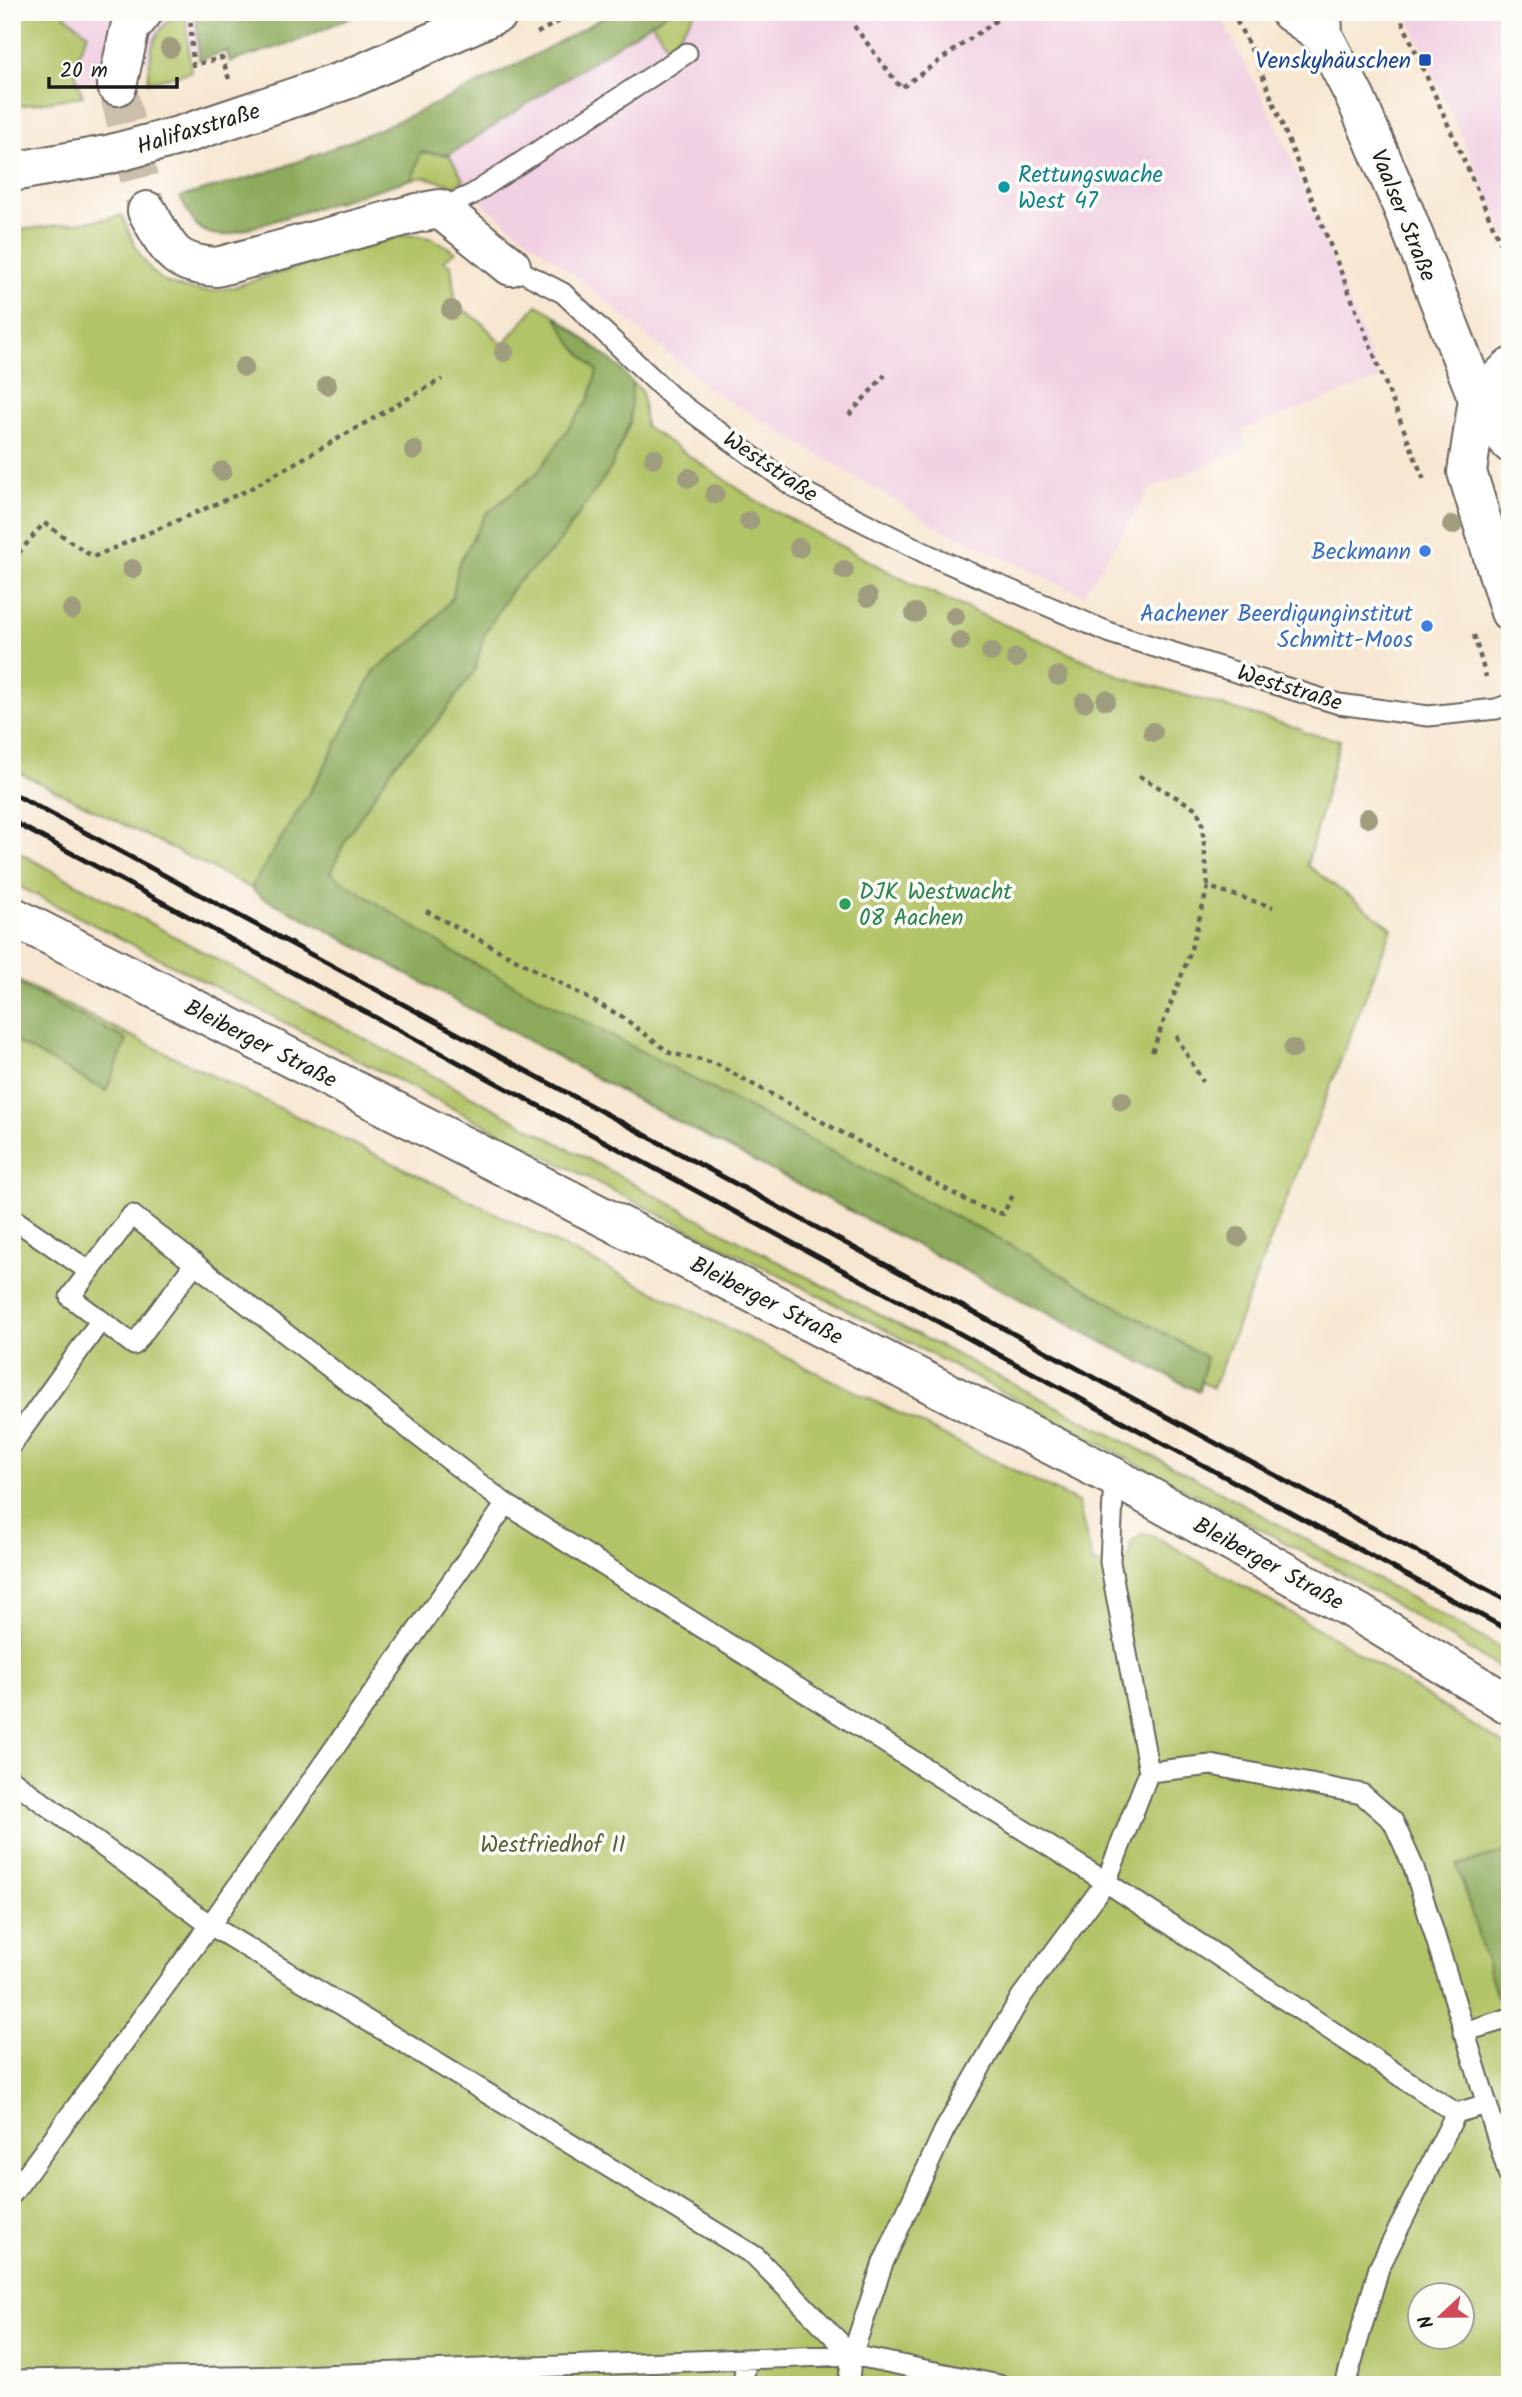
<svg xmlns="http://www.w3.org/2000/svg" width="1522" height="2397" viewBox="0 0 1522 2397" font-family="Kalam,sans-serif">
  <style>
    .built { fill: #f1d0e3 }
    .green { fill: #b2c467; stroke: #677042; stroke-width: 2; fill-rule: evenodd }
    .forest { fill: #8daa5c; stroke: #54633c; stroke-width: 2 }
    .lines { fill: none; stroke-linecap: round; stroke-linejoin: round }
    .street-tunnel { stroke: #cbbeac; stroke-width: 38; stroke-dasharray: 38 19; stroke-linecap: butt }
    .lane-casing { stroke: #69635b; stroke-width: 23 }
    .street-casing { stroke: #69635b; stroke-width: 42 }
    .secondary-casing { stroke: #69635b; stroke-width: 42 }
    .primary-casing { stroke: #69635b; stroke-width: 42 }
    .path { stroke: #69635b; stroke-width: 4.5; stroke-dasharray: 5 5; stroke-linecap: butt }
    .lane { stroke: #fff; stroke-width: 19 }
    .street { stroke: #fff; stroke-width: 38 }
    .secondary { stroke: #fff; stroke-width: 38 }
    .primary { stroke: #fff; stroke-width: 38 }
    .rail { stroke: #1c1c1c; stroke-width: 5 }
    .secondary-bridge-casing { stroke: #69635b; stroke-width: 42; stroke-linecap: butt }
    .secondary-bridge { stroke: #fff; stroke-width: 38 }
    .tree { fill: #a09c7e }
    .transit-dot { fill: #1a4fb4; stroke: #fdfcf7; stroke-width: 2.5 }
    .culture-dot { fill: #0f9aa8; stroke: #fdfcf7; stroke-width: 2.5 }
    .shop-dot { fill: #3f7fe0; stroke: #fdfcf7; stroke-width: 2.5 }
    .leisure-dot { fill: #2e9e5b; stroke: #fdfcf7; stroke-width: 2.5 }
    .labels { text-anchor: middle; stroke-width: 7; stroke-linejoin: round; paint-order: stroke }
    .transit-label { font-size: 23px; fill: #164399; stroke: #fdfcf7; text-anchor: end }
    .street-label { font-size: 23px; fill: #1c1c1c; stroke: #fdfcf7 }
    .culture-label { font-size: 23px; fill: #0d838f; stroke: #fdfcf7; text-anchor: start }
    .shop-label { font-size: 23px; fill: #366cbe; stroke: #fdfcf7; text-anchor: end }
    .leisure-label { font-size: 23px; fill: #27864d; stroke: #fdfcf7; text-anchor: start }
    .park-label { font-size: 23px; fill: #585f3a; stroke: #fdfcf7 }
  </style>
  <rect width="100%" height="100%" fill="#fdfcf7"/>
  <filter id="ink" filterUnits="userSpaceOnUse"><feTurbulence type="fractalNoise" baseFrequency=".0143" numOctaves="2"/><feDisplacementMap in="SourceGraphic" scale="14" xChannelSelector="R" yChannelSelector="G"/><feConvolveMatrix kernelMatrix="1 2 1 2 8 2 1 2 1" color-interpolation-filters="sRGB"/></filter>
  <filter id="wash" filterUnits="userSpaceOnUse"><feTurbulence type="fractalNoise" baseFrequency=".00686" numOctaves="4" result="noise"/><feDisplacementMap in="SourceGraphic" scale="28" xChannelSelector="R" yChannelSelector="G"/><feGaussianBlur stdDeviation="1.57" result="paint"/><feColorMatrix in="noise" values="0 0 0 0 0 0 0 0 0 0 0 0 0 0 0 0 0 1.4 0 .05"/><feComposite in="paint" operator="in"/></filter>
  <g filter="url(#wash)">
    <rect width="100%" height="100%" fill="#f7e6d0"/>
    <path class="built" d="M 12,12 L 325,12 L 203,49 L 163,54 L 12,110 Z
      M 645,12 L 1218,12 L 1281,134 L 1380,379 L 1242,430 L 1246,449 L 1150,489 L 1083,595 L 942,529 L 711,390 L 577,277 L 507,223 L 421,152 Z
      M 1406,12 L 1510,12 L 1510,246 L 1478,173 Z"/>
    <path class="green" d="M 12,12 L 61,12 L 88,34 C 75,58 70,70 83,96 L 12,107 Z
      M 180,12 L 185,12 L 191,72 L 148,82 C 151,49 150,32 180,12 Z
      M 668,12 L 695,12 L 679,35 L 667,45 L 651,22 Z
      M 421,152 L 449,155 L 464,180 L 456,186 L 424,177 L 412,179 Z
      M 122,215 C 131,237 140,263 160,278 C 172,287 192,291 207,291 C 229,291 253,280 275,274 C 318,261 361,248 404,235 C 425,235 438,239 455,252 L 443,261 L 451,265 L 456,304 L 481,322 L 503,345 L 537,305 L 555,315 L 560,323 L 621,372 L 629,423 L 632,383 L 642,391 L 645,426 L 758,502 L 912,584 L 1123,677 L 1301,729 L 1302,732 L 1340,740 L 1307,865 L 1392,928 L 1213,1388 L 264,868 L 251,888 L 12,769 L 12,231 L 107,219 Z
      M 12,849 L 820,1284 L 1210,1486 L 1510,1653 L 1510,1674 L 1339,1571 L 876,1325 L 12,883 Z
      M 12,978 L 473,1202 L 1078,1502 L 1093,1564 L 1129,1559 L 1131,1542 L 1142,1534 L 1152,1535 L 1333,1637 L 1510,1749 L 1510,2385 L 12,2385 ZM 1420,2296 L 1462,2296 L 1462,2338 L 1420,2338 Z"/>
    <path class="forest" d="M 196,12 L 362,12 L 297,41 L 230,62 L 227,51 L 199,60 Z
      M 612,12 L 668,12 L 449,155 L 421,152 L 412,179 L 227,235 C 198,237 191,220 180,197 C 214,187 249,179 283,167 C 397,125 507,73 612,12 Z
      M 555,315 L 620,368 L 632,383 L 630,422 L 611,468 L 555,548 L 514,586 L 484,635 L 475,670 L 438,721 L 395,764 L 347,837 L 330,873 L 458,955 L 1017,1249 L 1206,1357 L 1199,1392 L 644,1104 L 297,914 L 261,897 L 251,888 L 322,771 L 375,670 L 421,635 L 453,597 L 458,565 L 486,514 L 537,473 L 589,399 L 597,371 L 572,344 Z
      M 12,981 L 127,1040 L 106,1091 L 12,1040 Z
      M 1510,1851 L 1510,1993 L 1497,1997 L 1457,1865 Z"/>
  </g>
  <g filter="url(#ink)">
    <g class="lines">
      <path class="street-tunnel" d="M 117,86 L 147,211"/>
      <defs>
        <path id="lane" d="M 440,209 L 473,194 L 687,53
          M 511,266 L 563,293 L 673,398 L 794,487 L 929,555 L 1113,634 L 1339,704 L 1428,716 L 1496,709 L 1510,704
          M 12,1218 L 89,1271
          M 195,1263 L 134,1345 L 70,1297 L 132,1215 L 506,1504 L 1106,1882 L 1456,2113 L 1487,2104
          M 12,1444 L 101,1320
          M 1114,1477 L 1110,1562 L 1149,1772
          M 12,1780 L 210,1925 L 755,2256 L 852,2355
          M 1463,2032 L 1510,2018
          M 12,2194 L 210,1925 L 506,1504
          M 12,2380 L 295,2376 L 852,2355 L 999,2385
          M 743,2385 L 746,2359
          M 848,2385 L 852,2355 L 883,2263 L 944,2131 L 1021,1997 L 1106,1882 L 1149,1772 L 1211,1765 L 1362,1794 L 1393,1821 L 1414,1868 L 1510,2179
          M 1345,2385 L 1379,2268 L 1456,2113"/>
        <path id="street" d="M 117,86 L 130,28 L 143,12
          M 147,211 C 169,249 171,264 217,267 L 417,213 L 440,209 L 511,266
          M 1478,399 L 1510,368
          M 12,916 L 1114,1477 L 1357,1612 L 1510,1705"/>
        <path id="secondary" d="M 182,135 L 349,79 L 500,12"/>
        <path id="primary" d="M 1290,12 L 1323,35
          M 1322,12 L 1323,35 L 1356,99 L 1404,211 L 1478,399 L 1510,443
          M 1478,399 L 1467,472 L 1510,612"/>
      </defs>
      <use href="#lane" class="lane-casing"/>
      <use href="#street" class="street-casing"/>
      <use href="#secondary" class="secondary-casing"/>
      <use href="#primary" class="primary-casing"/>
      <path class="path" d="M 190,12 L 193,65 L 222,58 L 229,79
        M 843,12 L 846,16
        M 1232,12 L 1256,59 L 1424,480
        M 1398,12 L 1510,264
        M 854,26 L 901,88 L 1008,12
        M 537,33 L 577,12
        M 849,415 L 885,375
        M 12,561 L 44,523 L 93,557 L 248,490 L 442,379
        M 1474,635 L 1486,677
        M 1505,739 L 1510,755
        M 1139,776 L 1197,809 L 1202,823 L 1208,887
        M 426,911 L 621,1016 L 670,1053 L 714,1063 L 977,1206 L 1003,1214 L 1013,1195
        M 1176,1036 L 1203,1082
        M 1152,1052 L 1189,956 L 1208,887 L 1273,907"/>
      <use href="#lane" class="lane"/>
      <use href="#street" class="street"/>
      <use href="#secondary" class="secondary"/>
      <use href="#primary" class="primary"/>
      <path class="rail" d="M 12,793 L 1510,1602
        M 12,821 L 1510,1631"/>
      <defs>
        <path id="secondary-bridge" d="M 12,172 L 107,155 L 182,135"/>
      </defs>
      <use href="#secondary-bridge" class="secondary-bridge-casing"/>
      <use href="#secondary-bridge" class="secondary-bridge"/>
    </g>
    <g class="tree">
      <circle cx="170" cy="48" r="10"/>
      <circle cx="451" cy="310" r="10"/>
      <circle cx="504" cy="352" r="10"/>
      <circle cx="244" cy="367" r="10"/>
      <circle cx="327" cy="385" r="10"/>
      <circle cx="414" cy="450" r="10"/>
      <circle cx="654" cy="458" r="10"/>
      <circle cx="222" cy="471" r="10"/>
      <circle cx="689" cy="478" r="10"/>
      <circle cx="715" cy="494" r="10"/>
      <circle cx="749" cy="521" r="10"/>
      <circle cx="1452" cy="525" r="10"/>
      <circle cx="799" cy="548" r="10"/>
      <circle cx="132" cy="569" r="10"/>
      <circle cx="844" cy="570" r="10"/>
      <circle cx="868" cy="597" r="10"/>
      <circle cx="72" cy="610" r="10"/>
      <circle cx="915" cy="613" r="10"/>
      <circle cx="955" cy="616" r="10"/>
      <circle cx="960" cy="641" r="10"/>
      <circle cx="991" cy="652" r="10"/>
      <circle cx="1016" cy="658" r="10"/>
      <circle cx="1058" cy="676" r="10"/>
      <circle cx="1106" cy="700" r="10"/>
      <circle cx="1084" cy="702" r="10"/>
      <circle cx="1153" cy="732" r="10"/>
      <circle cx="1368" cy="818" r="10"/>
      <circle cx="1293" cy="1049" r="10"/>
      <circle cx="1122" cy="1101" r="10"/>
      <circle cx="1238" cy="1237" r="10"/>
    </g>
  </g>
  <rect class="transit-dot" x="1418" y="53" width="14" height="14" rx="3.5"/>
  <circle class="culture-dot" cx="1004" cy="187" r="7"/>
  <g class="shop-dot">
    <circle cx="1425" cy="551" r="7"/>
    <circle cx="1427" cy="626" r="7"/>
  </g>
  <circle class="leisure-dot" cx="845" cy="904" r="7"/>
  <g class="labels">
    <g class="transit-label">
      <text x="1411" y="68">Venskyhäuschen</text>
    </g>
    <g class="street-label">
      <text transform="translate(198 128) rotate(-17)" y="8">Halifaxstraße</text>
      <text transform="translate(1404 215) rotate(68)" y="8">Vaalser Straße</text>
      <text transform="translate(771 466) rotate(34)" y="8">Weststraße</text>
      <text transform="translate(1290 687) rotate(17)" y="8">Weststraße</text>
      <text transform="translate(261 1043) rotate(27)" y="8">Bleiberger Straße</text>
      <text transform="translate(767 1300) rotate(27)" y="8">Bleiberger Straße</text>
      <text transform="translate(1269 1563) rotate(29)" y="8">Bleiberger Straße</text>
    </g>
    <g class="culture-label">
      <text x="1018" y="182">Rettungswache<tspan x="1018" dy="26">West 47</tspan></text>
    </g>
    <g class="shop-label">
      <text x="1411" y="559">Beckmann</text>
      <text x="1413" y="621">Aachener Beerdigunginstitut<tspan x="1413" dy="26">Schmitt-Moos</tspan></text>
    </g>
    <g class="leisure-label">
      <text x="859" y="899">DJK Westwacht<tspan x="859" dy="26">08 Aachen</tspan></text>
    </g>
    <g class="park-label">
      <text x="553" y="1852">Westfriedhof II</text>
    </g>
  </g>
  <rect width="1522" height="2397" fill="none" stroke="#fdfcf7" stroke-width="42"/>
  <g transform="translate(1441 2316) rotate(248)"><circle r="33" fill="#fdfcf7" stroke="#a3a29f" stroke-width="2"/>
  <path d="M0-5L12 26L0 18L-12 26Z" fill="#d1495b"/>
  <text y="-10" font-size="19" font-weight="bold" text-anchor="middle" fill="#1c1c1c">N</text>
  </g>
  <path d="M49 77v10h128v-10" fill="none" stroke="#1c1c1c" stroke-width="3.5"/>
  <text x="60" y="77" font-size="21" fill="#1c1c1c" stroke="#fdfcf7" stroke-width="5" paint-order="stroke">20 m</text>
</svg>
